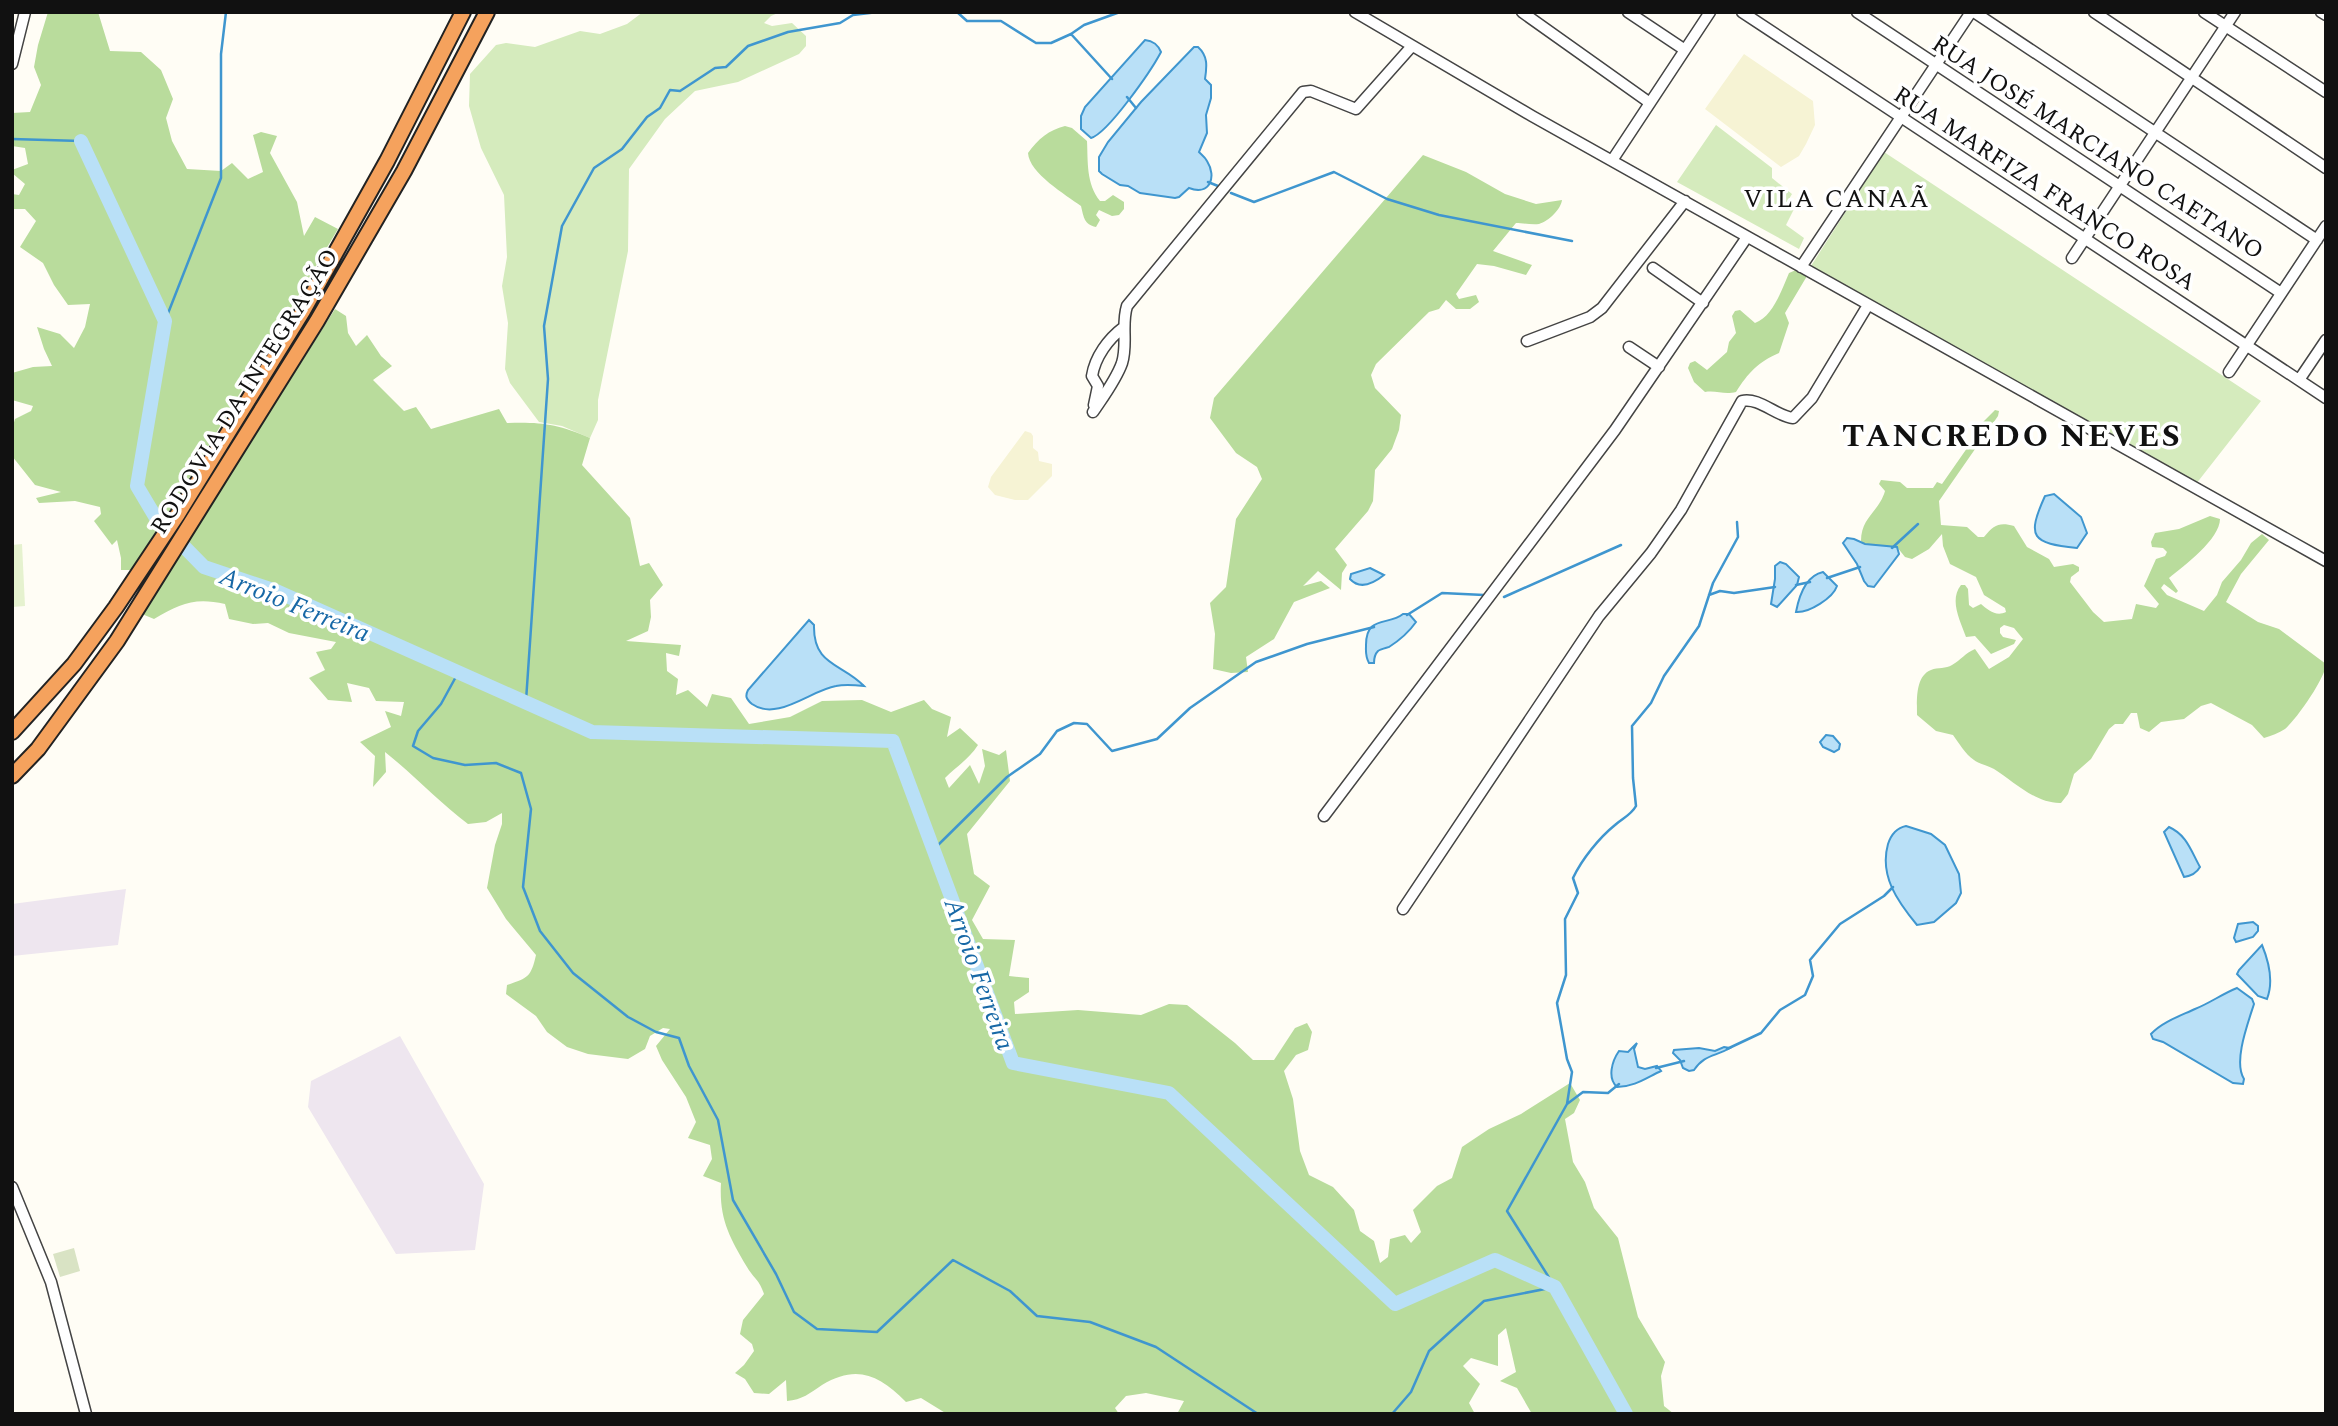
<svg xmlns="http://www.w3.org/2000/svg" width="2338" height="1426" viewBox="0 0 2338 1426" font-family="Spectral,serif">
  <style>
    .industrial { fill: #eee6ef }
    .farmland { fill: #f6f3d4 }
    .green { fill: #d5ebbd }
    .forest { fill: #b9dc9c }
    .cemetery { fill: #d9e3c4 }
    .pitch { fill: #e6f2cf }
    .water { fill: #b9e0f7; stroke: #3f96cf; stroke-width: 2 }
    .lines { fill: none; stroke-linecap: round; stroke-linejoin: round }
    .stream { stroke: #3f96cf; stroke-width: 2.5 }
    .river { stroke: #b9e0f7; stroke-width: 14 }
    .minor-casing { stroke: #444; stroke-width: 13 }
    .highway-casing { stroke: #222; stroke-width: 18 }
    .minor { stroke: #fff; stroke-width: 10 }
    .highway { stroke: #f5a25d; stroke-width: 14 }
    .labels { text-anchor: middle; stroke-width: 7; stroke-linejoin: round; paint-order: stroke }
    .street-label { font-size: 24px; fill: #111; stroke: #fff }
    .neighbourhood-label { font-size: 26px; letter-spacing: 2px; fill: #111; stroke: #fff }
    .water-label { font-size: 26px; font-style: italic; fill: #1768a6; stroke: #fff }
    .district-label { font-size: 32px; font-weight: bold; letter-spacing: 2px; fill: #111; stroke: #fff }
  </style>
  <rect width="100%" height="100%" fill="#fffdf5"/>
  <path class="industrial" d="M 126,889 L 118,945 L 12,956 L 12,904 Z
    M 400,1036 L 484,1184 L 475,1250 L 396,1254 L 308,1107 L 311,1081 Z"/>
  <path class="farmland" d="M 1744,54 L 1813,101 L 1815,125 L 1806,144 L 1799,156 L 1781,167 L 1705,109 Z
    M 1025,431 L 1031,433 L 1033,436 L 1033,448 L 1038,452 L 1039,461 L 1052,464 L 1052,476 L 1028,500 L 1015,500 L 995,495 L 988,487 L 991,477 Z"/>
  <path class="green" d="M 643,12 L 780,12 L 771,16 L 764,23 L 772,26 L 792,23 L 806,36 L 806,46 L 799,54 L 738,82 L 695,91 L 665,119 L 629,169 L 628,251 L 598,400 L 598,420 L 590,438 L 562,426 L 539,422 L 510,383 L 505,369 L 508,323 L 502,286 L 507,257 L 504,195 L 481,148 L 469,106 L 470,74 L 496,45 L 506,43 L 535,47 L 580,31 L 600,34 L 627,24 Z
    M 1716,125 L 1772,168 L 1772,178 L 1792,194 L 1786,204 L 1794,209 L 1786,225 L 1804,238 L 1799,249 L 1677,182 Z
    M 1884,152 L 2261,401 L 2196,484 L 1811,266 Z"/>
  <path class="forest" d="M 48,12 L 98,12 L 110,51 L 141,52 L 161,70 L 173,99 L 166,118 L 172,141 L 187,169 L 221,171 L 232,163 L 248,179 L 263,172 L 253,135 L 261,132 L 277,136 L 270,153 L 297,202 L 304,236 L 315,217 L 338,229 L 175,502 L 131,570 L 121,570 L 121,558 L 117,540 L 112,545 L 94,521 L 101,514 L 100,507 L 75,501 L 39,503 L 36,498 L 61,492 L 35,485 L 12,456 L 12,429 L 15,419 L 31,411 L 33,406 L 12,400 L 12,373 L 33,367 L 52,366 L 44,349 L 37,327 L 60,334 L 74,348 L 85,327 L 90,304 L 68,305 L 54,285 L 43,263 L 20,247 L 36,221 L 25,209 L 12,209 L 12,194 L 19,195 L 25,184 L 12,173 L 12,170 L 28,164 L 25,148 L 12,146 L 12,113 L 30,112 L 41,85 L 34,67 L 38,45 Z
    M 1065,126 L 1072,128 L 1087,141 C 1088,161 1086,184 1100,201 L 1105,201 L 1113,195 L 1124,202 L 1124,209 L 1119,215 L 1112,216 L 1099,210 L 1096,215 L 1100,220 L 1096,227 C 1084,224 1084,218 1081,206 C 1066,195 1029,173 1028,153 C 1038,139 1049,130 1065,126 Z
    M 1423,155 L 1466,172 L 1505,194 L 1536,204 L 1562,200 C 1561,209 1549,221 1539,224 C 1532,225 1522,223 1516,223 L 1493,251 L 1532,265 L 1526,275 L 1494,266 L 1477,264 L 1456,294 L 1459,299 L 1476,295 L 1479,302 L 1470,309 L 1456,309 L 1446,300 L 1439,309 L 1429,312 L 1376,364 L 1371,375 L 1375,388 L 1401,415 L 1399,430 L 1392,449 L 1375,470 L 1373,501 L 1368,511 L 1335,549 L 1347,565 L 1342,573 L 1341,590 L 1318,571 L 1303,586 L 1321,581 L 1330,588 L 1294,602 L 1274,639 L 1246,657 L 1248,672 L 1231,673 L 1213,669 L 1215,634 L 1210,603 L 1226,587 L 1236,519 L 1262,479 L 1257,467 L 1236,453 L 1210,418 L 1214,398 Z
    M 1796,270 L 1807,276 L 1785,313 L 1789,323 L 1779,353 C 1758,362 1748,373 1736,392 C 1724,395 1716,390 1705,392 L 1694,382 L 1688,368 L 1690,363 L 1695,361 L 1707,370 L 1727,352 L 1729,342 L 1736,333 L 1732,316 L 1735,311 L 1740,310 L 1755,323 C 1773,317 1782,289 1789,273 Z
    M 335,309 L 346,316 L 348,333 L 356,346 L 367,335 L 381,356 L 392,366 L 373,380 L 404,411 L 416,407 L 431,429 L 499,409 L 507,423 C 542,422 557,424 590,438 L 582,465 L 630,518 L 640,566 L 649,563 L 663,585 L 650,600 L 651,617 L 648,631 L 626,641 L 681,645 L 679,656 L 666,653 L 667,671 L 678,679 L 676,695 L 688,690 L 707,707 L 712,694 L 731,698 L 749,724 L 790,717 L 822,701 L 862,700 L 891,712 L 924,700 L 932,709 L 951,717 L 947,737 L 960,728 L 978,745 C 969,759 956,767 945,778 L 949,788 L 970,765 L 979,784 L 985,766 L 982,749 L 999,755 L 1006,750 L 1010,781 L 967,834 L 974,874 L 990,886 L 972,920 L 983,939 L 1015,940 L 1009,976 L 1029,978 L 1029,992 L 1014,1002 L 1015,1014 L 1078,1010 L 1141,1015 L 1169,1004 L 1187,1005 L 1235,1043 L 1253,1060 L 1274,1060 L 1295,1028 L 1307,1023 L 1312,1032 L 1308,1050 L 1296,1055 L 1284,1071 L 1293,1099 L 1300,1151 L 1309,1175 L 1333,1187 L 1354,1210 L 1360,1231 L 1374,1241 L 1380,1263 L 1388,1257 L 1390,1239 L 1405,1235 L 1411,1243 L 1421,1232 L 1413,1210 L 1437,1186 L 1452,1178 L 1462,1147 L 1489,1129 L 1521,1114 L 1570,1083 L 1580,1100 L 1574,1113 L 1565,1119 L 1573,1162 L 1585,1182 L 1594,1208 L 1618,1238 L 1638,1317 L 1665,1362 L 1661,1376 L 1664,1406 L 1674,1414 L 1532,1414 L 1517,1388 L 1500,1381 L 1516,1372 L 1506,1328 L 1498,1335 L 1498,1366 L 1471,1358 L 1463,1366 L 1480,1384 L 1469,1403 L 1475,1414 L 1177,1414 L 1184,1401 L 1146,1393 L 1126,1396 L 1115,1408 L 1119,1414 L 947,1414 L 921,1398 L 906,1402 C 879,1375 857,1364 822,1385 C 810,1393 802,1400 787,1401 L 786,1380 L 769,1394 L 754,1393 L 745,1379 L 735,1373 L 744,1365 L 754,1351 L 752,1344 L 740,1334 L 743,1320 L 764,1294 C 759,1279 754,1279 747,1267 C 729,1237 719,1218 721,1183 L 703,1176 L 712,1159 L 710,1145 L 688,1138 L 696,1122 L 686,1097 L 662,1060 L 656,1046 L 670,1029 L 663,1028 L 650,1036 L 645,1049 L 628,1059 L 588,1054 L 567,1047 L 547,1032 L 536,1016 L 506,994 L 507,985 C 528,978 531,977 536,955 L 506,919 L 487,888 L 495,845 L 502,824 L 502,813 L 486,822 L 468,824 C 439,802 414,775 385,752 L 386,772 L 373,787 L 375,756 L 360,742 L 391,727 L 385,711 L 401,716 L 404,702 L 376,701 L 369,688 L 347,683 L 352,702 L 328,700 L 309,678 L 325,670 L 316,652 L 331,649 L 336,642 L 289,633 L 268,623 L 253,624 L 229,619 L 225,604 C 194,597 180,604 154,619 L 142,614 Z
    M 1995,410 L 1999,411 L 1998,416 L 1939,501 L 1941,525 L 1967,527 L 1978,537 L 1984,537 C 1994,525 1999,522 2014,526 L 2027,547 L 2049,559 L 2054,567 L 2073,564 L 2079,567 L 2079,571 L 2071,577 L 2070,582 L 2093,612 L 2104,622 L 2132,619 L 2136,604 L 2156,608 L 2159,604 L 2144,586 L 2156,559 L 2165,556 L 2167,552 L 2163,548 L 2152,547 L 2151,542 L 2155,533 L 2179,529 L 2210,516 L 2220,519 C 2220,539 2184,566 2169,578 L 2178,591 L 2176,593 L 2164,584 L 2161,588 L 2167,595 L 2204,611 L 2217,595 L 2222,582 L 2241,560 L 2251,543 L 2262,534 L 2269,540 L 2241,574 L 2226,602 L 2258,622 L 2279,629 L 2326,664 C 2326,677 2296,720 2285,729 C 2279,733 2271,736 2264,738 L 2252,725 L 2211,703 L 2201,706 L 2184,719 L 2161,722 L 2149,732 L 2140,728 L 2137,713 L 2131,713 L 2123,724 L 2115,724 L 2109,729 L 2091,759 L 2074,774 L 2068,794 L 2061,803 C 2036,804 2013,781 1994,769 C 1987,765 1979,764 1974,760 C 1965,754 1959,743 1953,735 L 1936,731 L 1917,715 C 1917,701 1915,676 1931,670 C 1938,667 1946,669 1952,665 C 1961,660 1965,653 1975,649 L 1989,669 L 2009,657 L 2023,639 L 2014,628 L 2004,625 L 2000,628 L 2000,633 L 2003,637 L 2016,640 L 2014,644 L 1991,654 L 1975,636 L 1966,637 C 1960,620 1949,600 1961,585 L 1965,585 L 1968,589 L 1969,605 L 1973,608 L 1981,604 C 1988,610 1996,617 2006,612 L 2005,608 L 1984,595 L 1976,577 L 1950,564 L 1943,546 L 1942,534 L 1929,549 L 1912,559 L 1905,557 L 1897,547 L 1865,544 L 1861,541 C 1861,517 1879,512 1885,491 L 1879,484 L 1881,480 L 1900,482 L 1907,488 L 1933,488 L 1937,482 L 1942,484 L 1972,441 L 1981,424 Z"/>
  <path class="cemetery" d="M 74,1248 L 80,1271 L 60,1277 L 53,1254 Z"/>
  <path class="pitch" d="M 22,544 L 25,606 L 12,607 L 12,545 Z"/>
  <path class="water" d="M 1145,40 C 1154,41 1158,45 1161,52 C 1151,71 1108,133 1091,138 L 1081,129 L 1081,116 L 1085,107 Z
    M 1194,47 L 1198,47 C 1208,56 1207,66 1205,79 L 1211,85 L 1211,98 L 1206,115 L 1207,133 L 1199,152 C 1202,155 1205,157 1207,161 C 1217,177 1210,196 1189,188 L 1179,197 L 1175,198 L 1140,193 L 1128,186 L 1120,185 L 1102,174 L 1099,171 L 1099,157 L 1108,142 L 1141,102 Z
    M 2054,494 L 2081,517 L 2087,533 L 2077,548 C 2032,543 2026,538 2045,496 Z
    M 1847,538 L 1854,539 L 1865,544 L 1897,547 L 1899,554 L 1874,587 L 1868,586 L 1864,581 L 1857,564 L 1843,543 Z
    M 1780,562 L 1786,564 L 1799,577 L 1797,585 L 1777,607 L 1771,604 L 1775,579 L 1775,566 Z
    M 1370,568 L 1384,575 C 1374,583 1360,590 1350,579 L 1351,574 Z
    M 1823,572 L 1837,586 C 1833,598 1809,613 1796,612 C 1799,596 1805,576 1823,572 Z
    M 1403,614 L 1409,614 L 1416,622 C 1409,632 1400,640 1389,647 C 1388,647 1379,650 1378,651 C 1375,654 1374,659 1374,663 L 1369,663 C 1365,656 1366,652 1366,645 C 1366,615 1388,626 1403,614 Z
    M 809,620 L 814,625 C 813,666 842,663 864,686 C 855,685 845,684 836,686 C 811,690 777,722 752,704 C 746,699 745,696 748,690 Z
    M 1826,735 L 1833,736 L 1840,744 L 1839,749 L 1834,752 L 1823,747 L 1820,742 Z
    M 1906,826 L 1931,834 L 1945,845 L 1959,874 L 1961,893 L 1956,903 L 1934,922 L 1917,925 C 1898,902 1879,876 1888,844 C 1891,835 1896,828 1906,826 Z
    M 2169,827 C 2187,835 2191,851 2200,867 C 2196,874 2191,876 2184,877 L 2164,832 Z
    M 2253,922 L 2258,926 L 2258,931 L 2253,937 L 2236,942 L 2234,938 L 2238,924 Z
    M 2262,945 C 2269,962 2274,981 2267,999 L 2258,996 L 2237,974 L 2239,970 Z
    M 2237,988 L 2252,999 L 2254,1004 C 2248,1023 2233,1062 2244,1079 L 2243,1084 L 2233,1083 L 2163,1042 L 2153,1039 L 2151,1034 C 2162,1022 2180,1016 2195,1009 C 2210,1003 2222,994 2237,988 Z
    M 1637,1043 L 1634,1049 L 1638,1067 L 1645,1069 L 1657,1066 L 1661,1071 C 1646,1078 1634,1087 1617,1087 C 1607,1078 1612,1061 1619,1051 L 1628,1052 Z
    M 1724,1047 L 1730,1048 C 1715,1057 1705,1054 1694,1070 L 1689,1071 L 1683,1068 L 1680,1060 L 1673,1053 L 1674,1050 L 1699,1048 L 1715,1051 Z"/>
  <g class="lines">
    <path class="stream" d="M 957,12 L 967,21 L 1001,21 L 1036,43 L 1051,43 L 1071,34 L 1084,25 L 1120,12
      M 1071,34 L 1112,79
      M 1127,97 L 1136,108
      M 12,139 L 81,141
      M 1208,182 L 1218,186
      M 1231,193 L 1254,202 L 1334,172 L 1387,199 L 1439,215 L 1572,241
      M 165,321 L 221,178 L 221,54 L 226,12
      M 1892,548 L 1918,524
      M 1827,578 L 1860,567
      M 1796,585 L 1810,582
      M 1709,595 L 1720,591 L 1734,593 L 1775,587
      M 1504,597 L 1621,545
      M 1407,615 L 1442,593 L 1484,595
      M 458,673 L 441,704 L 418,731 L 413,746 L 433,758 L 465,765 L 496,763 L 521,773 L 531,809 L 523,887 L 540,931 L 573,973 L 628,1017 L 656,1032 L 679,1038 L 689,1066 L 718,1120 L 733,1200 L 776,1274 L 794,1312 L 817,1329 L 877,1332 L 953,1260 L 1010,1291 L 1037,1316 L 1090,1322 L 1156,1347 L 1258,1414
      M 526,701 L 548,379 L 544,326 L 562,226 L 594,168 L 622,149 L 647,117 L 660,108 L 670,90 L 680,91 L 715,68 L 726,67 L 748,46 L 788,32 L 840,23 L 853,15 L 878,12
      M 933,850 L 1007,777 L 1040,754 L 1057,731 L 1074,723 L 1087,724 L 1112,751 L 1157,739 L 1190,708 L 1256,662 L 1307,644 L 1374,627
      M 1727,1049 L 1761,1033 L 1780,1010 L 1805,995 L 1813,976 L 1810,960 L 1840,924 L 1884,896 L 1893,887
      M 1656,1068 L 1684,1061
      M 1567,1104 L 1583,1092 L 1608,1093 L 1619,1084
      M 1392,1414 L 1411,1392 L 1429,1351 L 1484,1301 L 1555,1287 L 1507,1211 L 1567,1104 L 1572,1072 L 1567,1059 L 1557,1003 L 1566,975 L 1565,919 L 1578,893 L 1573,878 C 1582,859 1599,838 1615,825 C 1623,818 1631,815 1636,806 L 1633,778 L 1632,726 L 1651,703 L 1664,676 L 1699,626 L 1713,583 L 1738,537 L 1737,522"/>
    <path class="river" d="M 81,141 L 165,321 L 137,486 L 156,518 L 204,567 L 276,591 L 592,732 L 893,741 L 1013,1063 L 1169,1093 L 1395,1304 L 1495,1260 L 1555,1287 L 1626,1414"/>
    <defs>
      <path id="minor" d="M 1355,12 L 1532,116 L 2326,561
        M 1522,12 L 1650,103
        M 1628,12 L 1685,50
        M 1742,12 L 2326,398
        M 1857,12 L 2281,293
        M 1974,12 L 2317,240
        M 2094,12 L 2326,168
        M 2204,12 L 2326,92
        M 2321,12 L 2326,15
        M 12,64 L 25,12
        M 1613,159 L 1710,12
        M 2072,258 L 2235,12
        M 1801,267 L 1971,12
        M 1653,268 L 1703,303
        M 1527,341 L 1590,317 L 1602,308 L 1685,201
        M 1629,347 L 1659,367
        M 2229,372 L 2326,226
        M 2299,380 L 2326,340
        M 1094,405 L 1098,386 L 1092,376 C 1095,357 1108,339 1124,327
        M 1093,412 C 1103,397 1116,380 1122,363 C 1128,344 1121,325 1127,306 L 1303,92 L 1311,91 L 1356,109 L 1412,46
        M 1324,816 L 1615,430 L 1747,237
        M 1403,909 L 1599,616 L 1651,553 L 1681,510 L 1742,401 C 1759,397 1776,416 1793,418 L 1812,398 L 1868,305
        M 12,1187 L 51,1282 L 86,1414"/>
      <path id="highway" d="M 12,732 L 74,664 L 116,607 L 178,514 L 303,311 L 387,161 L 463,12
        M 12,776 L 38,749 L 117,641 L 317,321 L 404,171 L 487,12"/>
    </defs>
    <use href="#minor" class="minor-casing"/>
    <use href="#highway" class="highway-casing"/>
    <use href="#minor" class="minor"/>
    <use href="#highway" class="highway"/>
  </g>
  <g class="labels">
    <g class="street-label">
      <text transform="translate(2098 147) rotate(33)" y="8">RUA JOSÉ MARCIANO CAETANO</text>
      <text transform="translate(2045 188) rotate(33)" y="8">RUA MARFIZA FRANCO ROSA</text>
      <text transform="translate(244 391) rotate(-58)" y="8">RODOVIA DA INTEGRAÇÃO</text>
    </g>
    <g class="neighbourhood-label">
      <text x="1837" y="207">VILA CANAÃ</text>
    </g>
    <g class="water-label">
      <text transform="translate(295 604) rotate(22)" y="9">Arroio Ferreira</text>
      <text transform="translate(980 974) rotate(70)" y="9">Arroio Ferreira</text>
    </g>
    <g class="district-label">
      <text x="2012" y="446">TANCREDO NEVES</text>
    </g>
  </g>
  <rect width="2338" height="1426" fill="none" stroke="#111111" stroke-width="28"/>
</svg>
